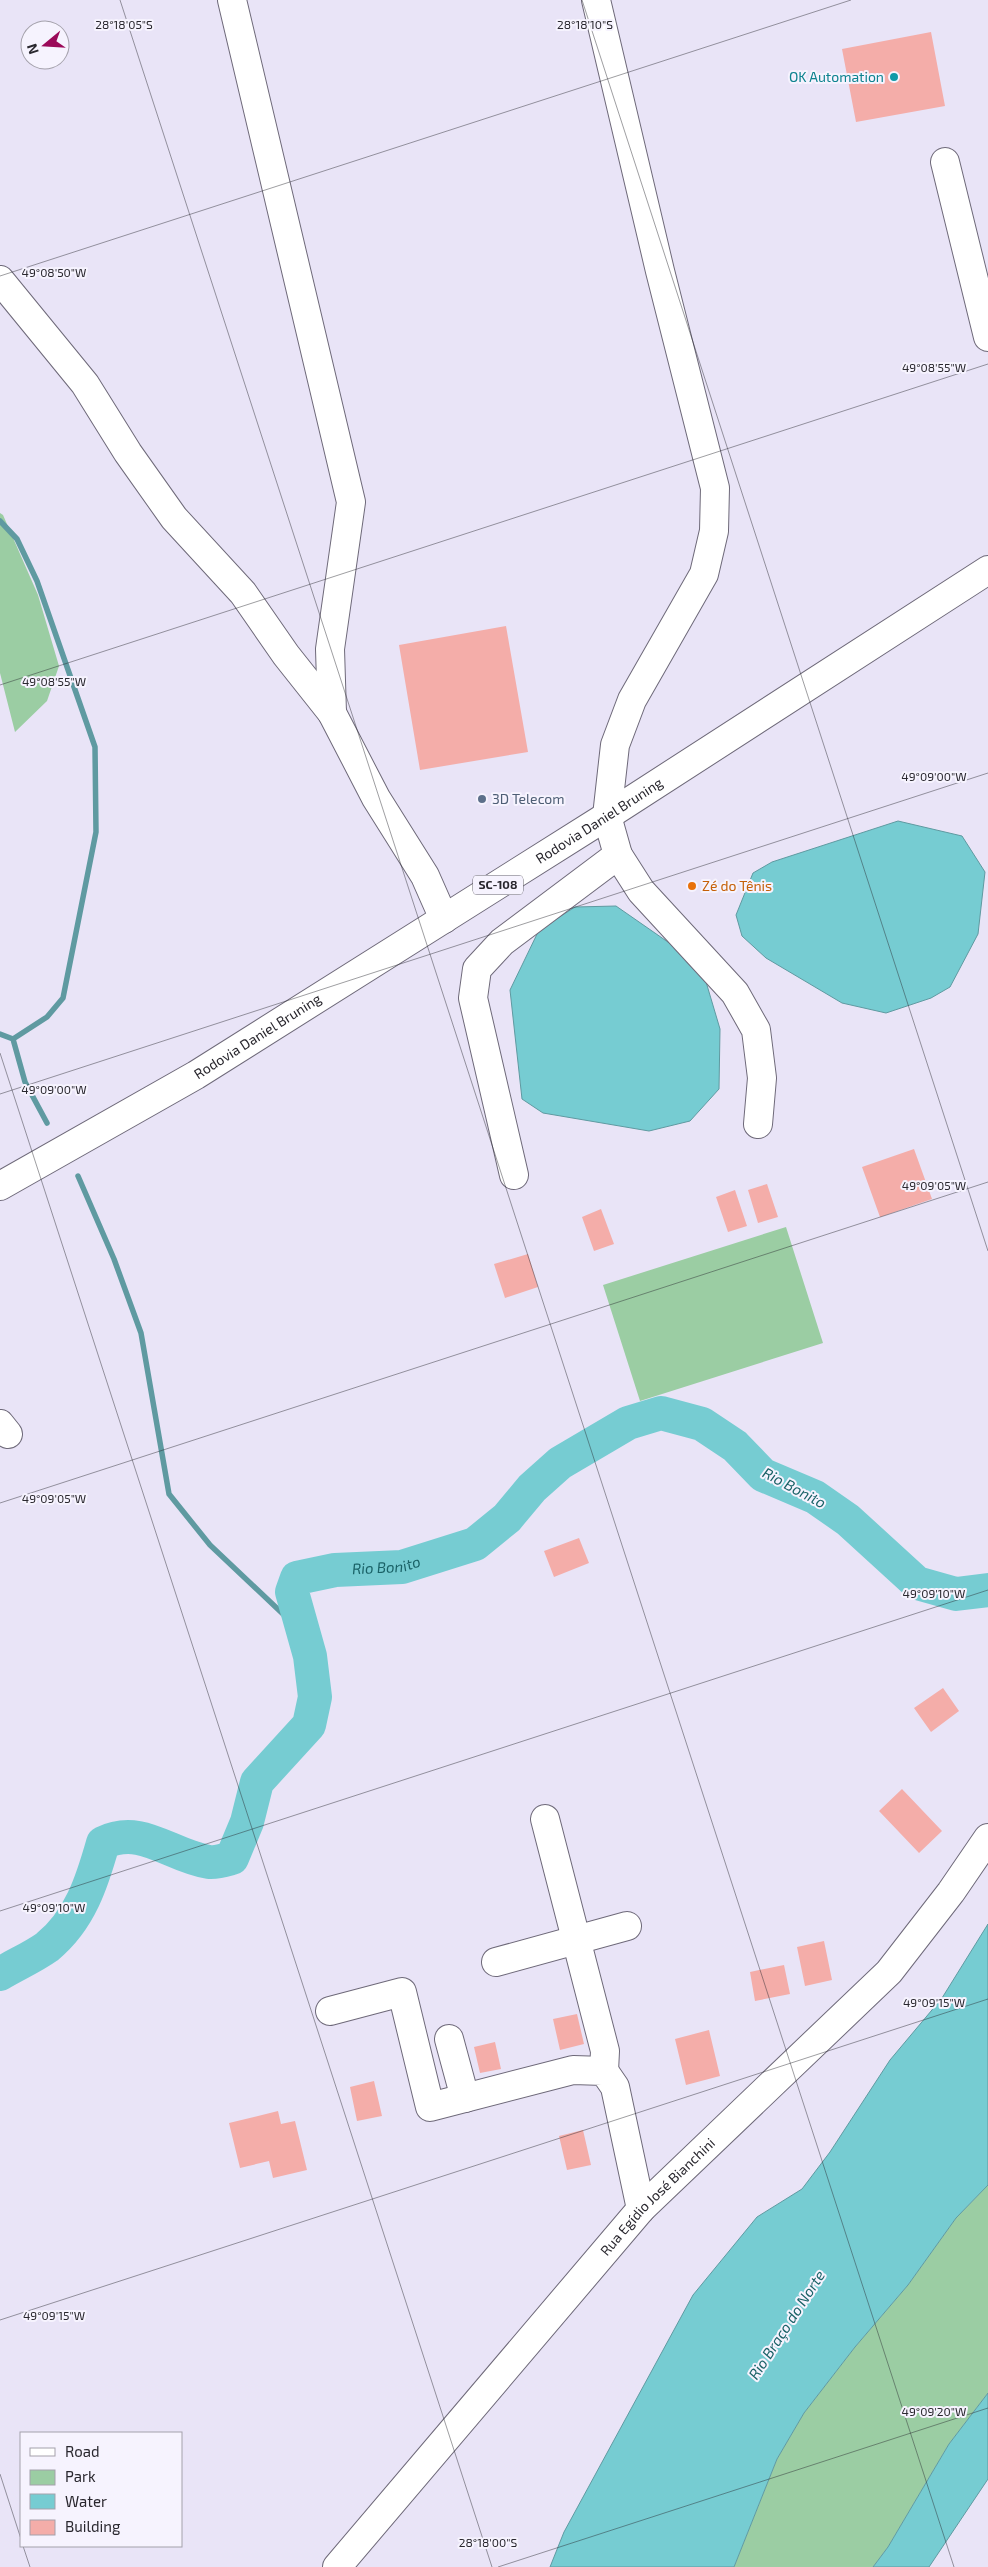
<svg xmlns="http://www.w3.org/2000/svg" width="988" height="2567" viewBox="0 0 988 2567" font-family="'Exo 2',sans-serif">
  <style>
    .green { fill: #9bcda3 }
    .water { fill: #76ccd2; stroke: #5f9aa1 }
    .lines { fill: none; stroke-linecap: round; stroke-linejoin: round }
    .stream { stroke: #5f9aa1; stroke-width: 5.5 }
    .river { stroke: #76ccd2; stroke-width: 34 }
    .building { fill: #f4ada9 }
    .minor-casing { stroke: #6e6979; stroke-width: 30 }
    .major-casing { stroke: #6e6979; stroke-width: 30 }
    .minor { stroke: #fff; stroke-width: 28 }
    .major { stroke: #fff; stroke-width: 28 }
    .ticks { fill: none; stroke: #29272e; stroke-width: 1; stroke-opacity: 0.45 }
    .culture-dot { fill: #0f9aa8; stroke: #f6f3fe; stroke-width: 2 }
    .service-dot { fill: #5c6f8a; stroke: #f6f3fe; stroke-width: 2 }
    .food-dot { fill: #e8710a; stroke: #f6f3fe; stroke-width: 2 }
    .labels { text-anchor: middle; stroke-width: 4; stroke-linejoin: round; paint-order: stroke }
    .shield { fill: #f6f3fe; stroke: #66646c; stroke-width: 1 }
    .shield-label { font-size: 12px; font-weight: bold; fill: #29272e }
    .culture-label { font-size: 14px; fill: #0d838f; stroke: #f6f3fe; text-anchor: end }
    .service-label { font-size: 14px; fill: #4e5e75; stroke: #f6f3fe; text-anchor: start }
    .street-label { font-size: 14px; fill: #29272e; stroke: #f6f3fe }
    .food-label { font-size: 14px; fill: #c56008; stroke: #f6f3fe; text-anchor: start }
    .water-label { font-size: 15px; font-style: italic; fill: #1a6267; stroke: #f6f3fe }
    .ticks-label { font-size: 12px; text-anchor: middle; fill: #29272e; stroke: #f6f3fe; stroke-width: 4; stroke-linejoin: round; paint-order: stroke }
  </style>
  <rect width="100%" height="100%" fill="#e9e4f7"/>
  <path class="green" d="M 0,513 L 3,515 L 38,595 L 59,666 L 47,701 L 15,732 L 0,673 Z
    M 786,1227 L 823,1343 L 640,1401 L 603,1285 Z
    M 988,2185 L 988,2393 L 949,2444 L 888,2547 L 873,2567 L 734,2567 L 777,2459 L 804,2413 L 855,2347 L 908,2285 L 956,2218 Z"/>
  <path class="water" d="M 898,821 L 962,836 L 985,872 L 978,934 L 950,987 L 931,998 L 886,1013 L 842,1003 L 766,958 L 742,936 L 736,915 L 753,873 L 772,862 Z
    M 616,906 L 701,965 L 720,1029 L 719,1089 L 690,1121 L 649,1131 L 543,1113 L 522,1099 L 510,990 L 539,930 L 575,907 Z
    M 988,1924 L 988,2185 L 956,2218 L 908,2285 L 855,2347 L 804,2413 L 777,2459 L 734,2567 L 550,2567 L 564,2532 L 693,2295 L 757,2217 L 802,2189 L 830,2152 L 890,2060 L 942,1998 Z
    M 988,2393 L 988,2479 L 929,2567 L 873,2567 L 888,2547 L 949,2444 Z"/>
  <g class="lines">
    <path class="stream" d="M 0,521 L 17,539 L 37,581 L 95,747 L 96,832 L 63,998 L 47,1017 L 13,1039
      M 0,1034 L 13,1039
      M 13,1039 L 25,1082 L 47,1123
      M 78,1176 L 114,1259 L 141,1333 L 169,1494 L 210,1545 L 283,1614 L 299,1617"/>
    <path class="river" id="s1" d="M 0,1974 C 15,1965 33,1957 47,1947 C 80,1920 92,1882 103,1843 C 142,1824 170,1856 209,1862 C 216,1863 225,1860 232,1858 L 247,1822 L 257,1782 L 309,1725 L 315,1697 L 310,1656 L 292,1592 L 297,1578 L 335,1570 L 402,1567 L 475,1544 L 507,1518 L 532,1488 L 560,1463 L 628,1423 L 661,1413 L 702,1424 L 735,1446 L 763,1475 L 815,1497 L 848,1520 L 917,1583 L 956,1594 L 988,1590"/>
  </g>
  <path class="building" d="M 931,32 L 945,106 L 856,122 L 842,49 Z
    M 506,626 L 528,752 L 420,770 L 399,645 Z
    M 914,1149 L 932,1199 L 880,1217 L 862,1167 Z
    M 767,1184 L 778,1217 L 758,1223 L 748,1190 Z
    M 735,1190 L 747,1226 L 728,1232 L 716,1197 Z
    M 601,1209 L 614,1244 L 594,1251 L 582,1217 Z
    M 528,1254 L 538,1287 L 505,1298 L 494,1264 Z
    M 579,1538 L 589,1563 L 554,1577 L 544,1551 Z
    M 943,1688 L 959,1711 L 931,1732 L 914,1708 Z
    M 902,1789 L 942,1831 L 919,1853 L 879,1811 Z
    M 824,1941 L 832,1980 L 805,1986 L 797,1947 Z
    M 784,1965 L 790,1994 L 755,2001 L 750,1972 Z
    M 577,2014 L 584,2044 L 560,2050 L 553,2019 Z
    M 709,2030 L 720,2076 L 686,2085 L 675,2039 Z
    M 495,2042 L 501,2069 L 480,2073 L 474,2047 Z
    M 374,2081 L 382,2116 L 357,2121 L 350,2087 Z
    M 278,2111 L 281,2124 L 295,2121 L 307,2170 L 273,2178 L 269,2161 L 240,2168 L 229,2123 Z
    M 583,2130 L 591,2165 L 567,2170 L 559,2136 Z"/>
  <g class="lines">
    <defs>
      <g id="minor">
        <path d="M 232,0 L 351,502 L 330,649 L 332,713"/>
        <path d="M 945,162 L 988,337"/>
        <path d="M 0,280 L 85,384 L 128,453 L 174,518 L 243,593 L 286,655 L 332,713 L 376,798 L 425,876 L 444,919"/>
        <path d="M 618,855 L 641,891 L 735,993 L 756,1030 L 762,1078 L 758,1124"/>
        <path d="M 514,1175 L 473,998 L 477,969 L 502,942 L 618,855 L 607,816 L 615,745 L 632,700 L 704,574 L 714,531 L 715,488 L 660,271 L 596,0"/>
        <path d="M 0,1424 L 8,1434"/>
        <path d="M 545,1819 L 605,2051 L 604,2071"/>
        <path d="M 496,1962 L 627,1926"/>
        <path d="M 330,2011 L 402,1992 L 430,2107 L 573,2070 L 604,2071 L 615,2087 L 641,2209"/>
        <path d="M 449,2039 L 465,2098"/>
        <path id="s2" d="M 337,2567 L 641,2209 L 889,1972 L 951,1892 L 988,1838"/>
      </g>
      <g id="major">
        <path id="s3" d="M 0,1186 L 196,1075 L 607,816 L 988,570"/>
      </g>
    </defs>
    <use href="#minor" class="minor-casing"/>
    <use href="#major" class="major-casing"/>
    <use href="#minor" class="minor"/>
    <use href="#major" class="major"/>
  </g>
  <path class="ticks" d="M 120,0 L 954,2567M 582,0 L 988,1251M 0,276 L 851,0M 0,685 L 988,364M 0,1053 L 492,2567M 0,1094 L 988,773M 0,1503 L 988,1182M 0,1911 L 988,1590M 0,2320 L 988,1999M 0,2474 L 21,2539M 23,2546 L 30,2567M 498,2567 L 988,2408"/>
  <circle class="culture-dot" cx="894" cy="77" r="5"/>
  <circle class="service-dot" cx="482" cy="799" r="5"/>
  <circle class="food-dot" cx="692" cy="886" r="5"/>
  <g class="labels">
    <rect class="shield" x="473" y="875.5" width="50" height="19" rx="4"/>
    <g class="shield-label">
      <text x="498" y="889">SC-108</text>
    </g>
    <g class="culture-label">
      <text x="884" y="82">OK Automation</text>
    </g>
    <g class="service-label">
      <text x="492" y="804">3D Telecom</text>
    </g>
    <g class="street-label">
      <text dy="5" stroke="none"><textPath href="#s3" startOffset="702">Rodovia Daniel Bruning</textPath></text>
      <text dy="5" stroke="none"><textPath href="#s3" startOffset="298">Rodovia Daniel Bruning</textPath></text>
      <text dy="5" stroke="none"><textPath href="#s2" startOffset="490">Rua Egídio José Bianchini</textPath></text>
    </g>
    <g class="food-label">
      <text x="702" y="891">Zé do Tênis</text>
    </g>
    <g class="water-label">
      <text transform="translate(794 1488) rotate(28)" y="5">Rio Bonito</text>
      <text dy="5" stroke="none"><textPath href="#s1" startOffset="708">Rio Bonito</textPath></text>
      <text transform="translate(787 2325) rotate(-57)" y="5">Rio Braço do Norte</text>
    </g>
  </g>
  <g class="ticks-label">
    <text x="124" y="29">28°18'05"S</text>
    <text x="585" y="29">28°18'10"S</text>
    <text x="54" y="277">49°08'50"W</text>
    <text x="934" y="372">49°08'55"W</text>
    <text x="54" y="686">49°08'55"W</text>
    <text x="934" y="781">49°09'00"W</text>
    <text x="54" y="1094">49°09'00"W</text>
    <text x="934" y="1190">49°09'05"W</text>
    <text x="54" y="1503">49°09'05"W</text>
    <text x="934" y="1598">49°09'10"W</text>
    <text x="54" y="1912">49°09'10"W</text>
    <text x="934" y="2007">49°09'15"W</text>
    <text x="54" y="2320">49°09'15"W</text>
    <text x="934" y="2416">49°09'20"W</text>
    <text x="488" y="2547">28°18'00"S</text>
  </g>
  <rect x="20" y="2432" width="162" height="115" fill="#f6f3fe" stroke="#a4a1ab"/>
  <rect x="30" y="2448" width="25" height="8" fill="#ffffff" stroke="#a4a1ab"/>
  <text x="65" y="2457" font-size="15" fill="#29272e">Road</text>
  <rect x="30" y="2470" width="25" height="15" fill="#9bcda3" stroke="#a4a1ab"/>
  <text x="65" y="2482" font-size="15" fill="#29272e">Park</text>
  <rect x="30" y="2494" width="25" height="15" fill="#76ccd2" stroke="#a4a1ab"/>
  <text x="65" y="2507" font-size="15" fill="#29272e">Water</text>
  <rect x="30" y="2520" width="25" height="15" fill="#f4ada9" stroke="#a4a1ab"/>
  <text x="65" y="2532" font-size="15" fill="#29272e">Building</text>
  <g transform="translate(45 45) rotate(252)"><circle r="24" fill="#f6f3fe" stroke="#a4a1ab"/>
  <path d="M0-4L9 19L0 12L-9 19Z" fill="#9b0959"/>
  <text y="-8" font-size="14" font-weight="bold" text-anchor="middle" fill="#29272e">N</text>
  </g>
</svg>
